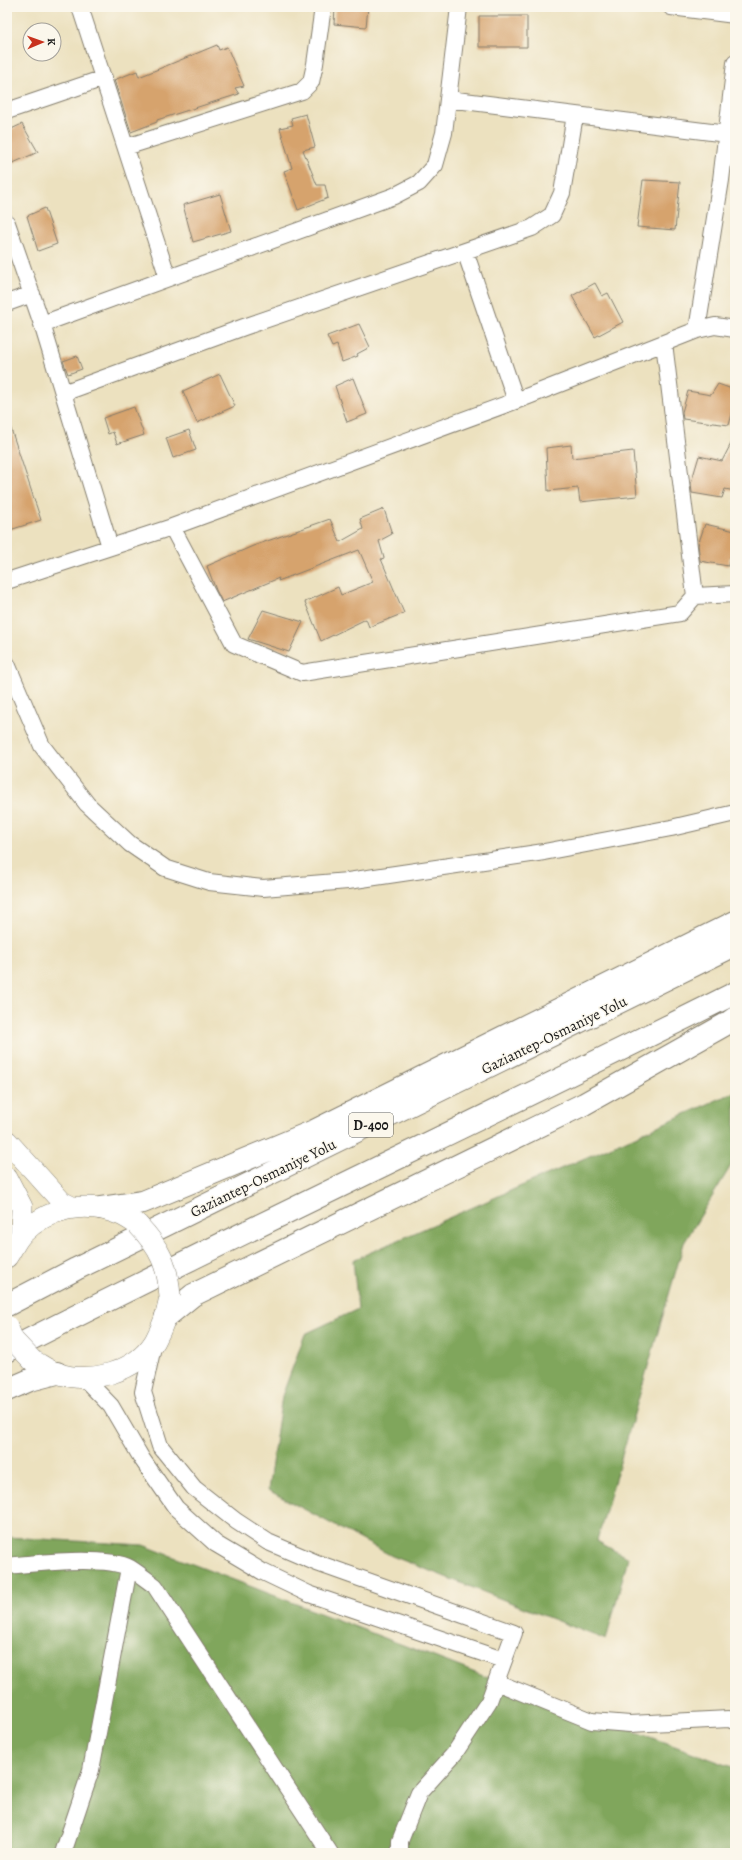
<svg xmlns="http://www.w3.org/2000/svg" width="742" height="1860" viewBox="0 0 742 1860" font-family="Alegreya,serif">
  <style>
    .forest { fill: #80a65b; stroke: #4e613c }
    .building { fill: #d6a36d }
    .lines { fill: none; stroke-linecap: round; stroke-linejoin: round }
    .minor-casing { stroke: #847e6e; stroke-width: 18 }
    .major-casing { stroke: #847e6e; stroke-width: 22 }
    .highway-casing { stroke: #847e6e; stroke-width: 24 }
    .minor { stroke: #fff; stroke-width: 16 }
    .major { stroke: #fff; stroke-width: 21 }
    .highway { stroke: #fff; stroke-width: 22 }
    .major-bridge-casing { stroke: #847e6e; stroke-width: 22; stroke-linecap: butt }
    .major-bridge { stroke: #fff; stroke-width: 21 }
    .labels { text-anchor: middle; stroke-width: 3; stroke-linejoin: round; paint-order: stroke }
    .shield { fill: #fbf7ec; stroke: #5f5e5a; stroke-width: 1 }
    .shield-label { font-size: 14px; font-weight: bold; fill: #1c1c1c }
    .street-label { font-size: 15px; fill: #1c1c1c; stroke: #fbf7ec }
  </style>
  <rect width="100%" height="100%" fill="#fbf7ec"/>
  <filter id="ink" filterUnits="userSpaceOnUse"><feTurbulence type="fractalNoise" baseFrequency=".025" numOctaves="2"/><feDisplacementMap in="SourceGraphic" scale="8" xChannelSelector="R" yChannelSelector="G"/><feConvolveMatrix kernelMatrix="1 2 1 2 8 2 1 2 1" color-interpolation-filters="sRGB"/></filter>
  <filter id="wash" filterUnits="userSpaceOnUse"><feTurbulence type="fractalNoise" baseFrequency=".012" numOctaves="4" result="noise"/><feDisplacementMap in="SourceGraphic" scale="16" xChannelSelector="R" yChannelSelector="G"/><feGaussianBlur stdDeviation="0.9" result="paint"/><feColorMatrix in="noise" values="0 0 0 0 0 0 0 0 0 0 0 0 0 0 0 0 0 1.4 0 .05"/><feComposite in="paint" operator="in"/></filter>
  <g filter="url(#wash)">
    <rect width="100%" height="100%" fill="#ece1bf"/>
    <path class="forest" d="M 735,1092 L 735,1159 L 684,1243 L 597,1541 L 628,1558 L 606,1640 L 392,1556 L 268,1490 L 282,1396 L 305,1334 L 358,1309 L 353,1260 Z
      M 7,1537 L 143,1545 L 499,1682 L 735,1768 L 735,1853 L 7,1853 Z"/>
    <g id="blocks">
      <path class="building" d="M 335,7 L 368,7 L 366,27 L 334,24 Z
        M 479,16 L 527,16 L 527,47 L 479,47 Z
        M 217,45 L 219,50 L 227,47 L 244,86 L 235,88 L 239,94 L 157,120 L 157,122 L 131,132 L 114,80 L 137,71 L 139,77 Z
        M 306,114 L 315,147 L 303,150 L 317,185 L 325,185 L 328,198 L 298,210 L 284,171 L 292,168 L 280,128 L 293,125 L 291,118 Z
        M 22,124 L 38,152 L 13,163 L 7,148 L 7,131 Z
        M 643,180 L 680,182 L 675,230 L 637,227 Z
        M 220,194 L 231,231 L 193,242 L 183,205 Z
        M 45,208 L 57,244 L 38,251 L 27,216 Z
        M 595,283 L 602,296 L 608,293 L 623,322 L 595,337 L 572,296 Z
        M 359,324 L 370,347 L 357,354 L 358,356 L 342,362 L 337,345 L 332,347 L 327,336 Z
        M 77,356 L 82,369 L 68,374 L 63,361 Z
        M 220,374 L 235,406 L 197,423 L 183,391 Z
        M 353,378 L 367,414 L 347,422 L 335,386 Z
        M 718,384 L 735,390 L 735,403 L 729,425 L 683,419 L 682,412 L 688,391 L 711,395 Z
        M 134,407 L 144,435 L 117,444 L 113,432 L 108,434 L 103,418 Z
        M 7,423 L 9,423 L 41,520 L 10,530 L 7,522 Z
        M 189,430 L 196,450 L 173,458 L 166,438 Z
        M 735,436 L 735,491 L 725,489 L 722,498 L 692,493 L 691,483 L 699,456 L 722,461 Z
        M 571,445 L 572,458 L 633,451 L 637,496 L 580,502 L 578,488 L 548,491 L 546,448 Z
        M 384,509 L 392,534 L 379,541 L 384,558 L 381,559 L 404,613 L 369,627 L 366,619 L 321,641 L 305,602 L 338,587 L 341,595 L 373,582 L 359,550 L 278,581 L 279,578 L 222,602 L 216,590 L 207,566 L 253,546 L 330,519 L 340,542 L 363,529 L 360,519 Z
        M 705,524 L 735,531 L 735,558 L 730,557 L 728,566 L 700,561 L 698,545 Z
        M 263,610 L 303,622 L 289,652 L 248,639 Z"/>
    </g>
  </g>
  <g filter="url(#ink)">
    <use href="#blocks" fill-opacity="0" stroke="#847e6e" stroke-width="1"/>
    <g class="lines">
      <defs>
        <path id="minor" d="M 80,7 L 168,278
          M 671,7 L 735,15
          M 448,99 L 735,135
          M 7,111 L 104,78
          M 126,147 L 302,91 L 311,82 L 315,64 L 323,7
          M 7,223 L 42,324 L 110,547
          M 465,251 L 516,401
          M 7,303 L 32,294
          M 42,324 L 394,196 L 419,183 L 435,165 L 444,133 L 459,7
          M 697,330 L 721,180 L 735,63
          M 664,343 L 695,596
          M 63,393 L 244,327 L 532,228 L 552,215 L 562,193 L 575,115
          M 172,527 L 234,644 L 302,673 L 680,613 L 695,596 L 735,594
          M 7,581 L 172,527 L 526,397 L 697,330 L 715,326 L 735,329
          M 7,664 L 42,746 L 87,804 L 130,844 L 165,868 L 209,882 L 263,888 L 348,881 L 544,852 L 671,828 L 735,813
          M 154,1342 L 143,1392 L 160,1446 L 194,1488 L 236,1521 L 268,1542 L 317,1563 L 514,1633 L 489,1701 L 454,1754 L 419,1793 L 400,1841 L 400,1853
          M 84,1378 L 111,1406 L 142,1459 L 176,1508 L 216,1544 L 263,1572 L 309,1594 L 503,1660
          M 7,1566 C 35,1563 106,1555 130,1568 C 138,1573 147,1580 155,1586 L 330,1853
          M 496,1682 L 592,1721 L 630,1724 L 729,1719 L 735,1721
          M 63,1853 L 91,1770 L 129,1568"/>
        <path id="major" d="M 7,1141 L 62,1202 L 72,1207
          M 7,1178 L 22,1207 L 21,1234
          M 7,1257 C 12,1250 16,1240 22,1234 C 48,1208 85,1200 119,1214 C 125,1216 132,1221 138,1225
          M 32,1360 C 40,1364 48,1371 57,1373 C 90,1385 136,1372 155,1341 C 162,1328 167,1315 169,1301"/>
        <path id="highway" d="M 101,1208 L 143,1202 L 314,1131 L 735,922
          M 7,1305 L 76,1269 L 735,945
          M 166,1317 L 193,1295 L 584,1104 L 728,1023 L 735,1018
          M 7,1351 C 248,1228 493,1114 735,993
          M 7,1390 L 30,1380 L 57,1373"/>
      </defs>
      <use href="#minor" class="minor-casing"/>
      <use href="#major" class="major-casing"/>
      <use href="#highway" class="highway-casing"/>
      <use href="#minor" class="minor"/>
      <use href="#major" class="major"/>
      <use href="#highway" class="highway"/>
      <defs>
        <path id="major-bridge" d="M 138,1225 C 160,1248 168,1265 170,1297
          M 7,1326 L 13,1340 L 32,1360"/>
      </defs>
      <use href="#major-bridge" class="major-bridge-casing"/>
      <use href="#major-bridge" class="major-bridge"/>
    </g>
  </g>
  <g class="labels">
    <rect class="shield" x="349" y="1113" width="44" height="24" rx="3"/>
    <g class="shield-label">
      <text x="371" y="1130">D-400</text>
    </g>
    <g class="street-label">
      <text transform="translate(554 1035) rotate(-26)" y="5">Gaziantep-Osmaniye Yolu</text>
      <text transform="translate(263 1178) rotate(-26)" y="5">Gaziantep-Osmaniye Yolu</text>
    </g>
  </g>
  <rect width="742" height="1860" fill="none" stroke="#fbf7ec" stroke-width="24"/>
  <g transform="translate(42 42) rotate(88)"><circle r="19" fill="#fbf7ec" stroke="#a29f99"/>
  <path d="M0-3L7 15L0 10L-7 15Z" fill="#c8321e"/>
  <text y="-6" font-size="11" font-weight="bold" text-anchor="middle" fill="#1c1c1c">K</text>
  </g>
</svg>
